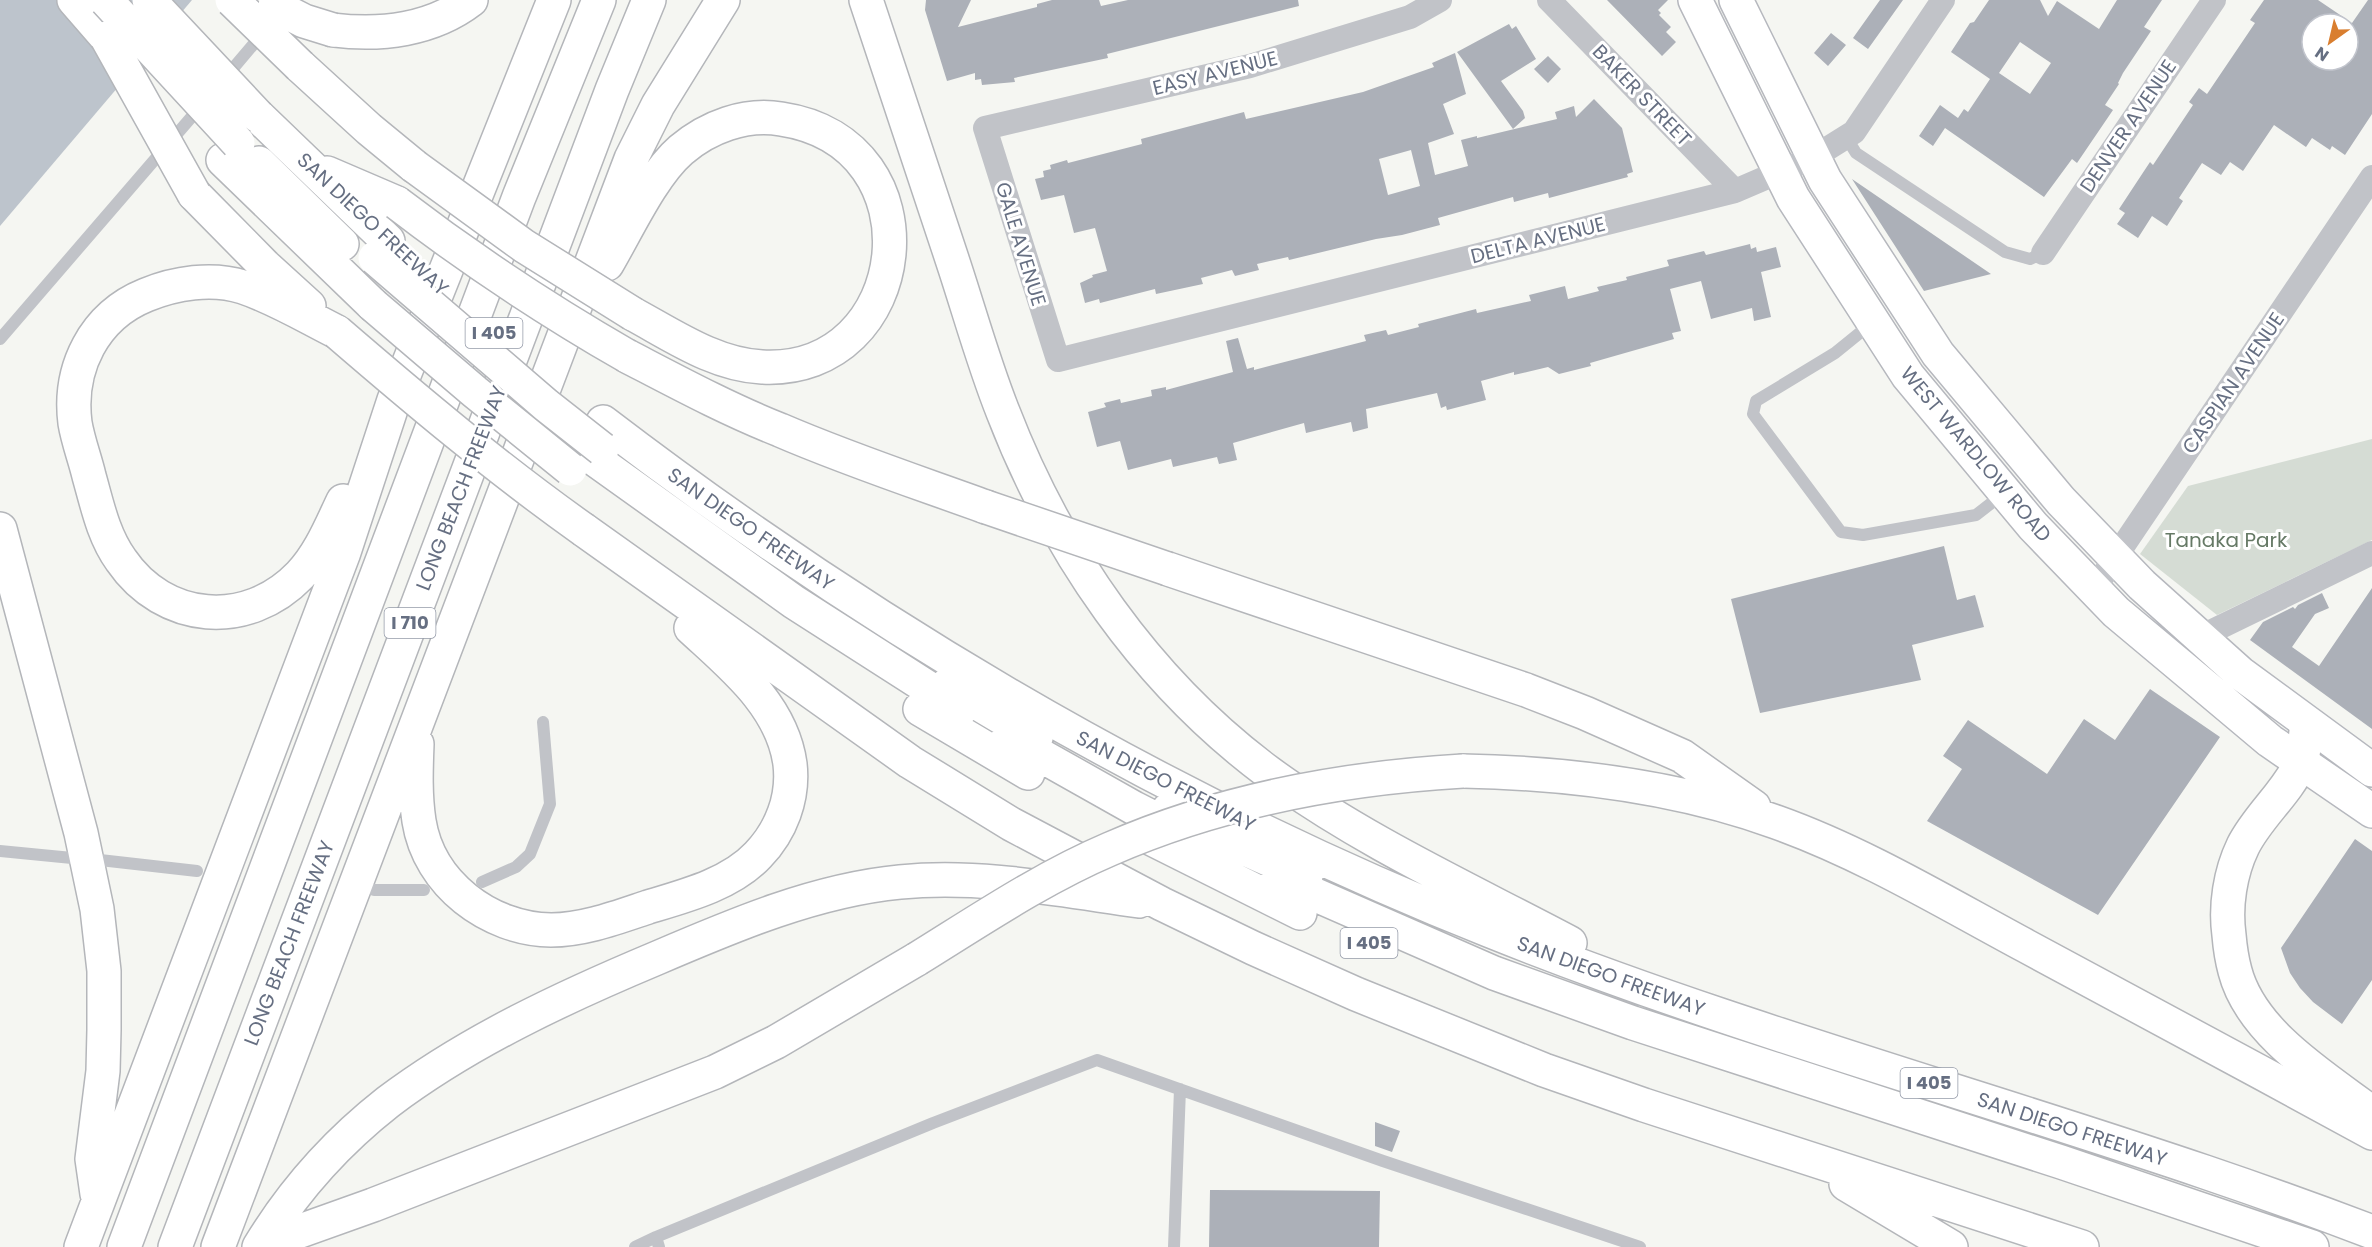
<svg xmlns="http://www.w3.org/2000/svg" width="2372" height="1247" viewBox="0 0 2372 1247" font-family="Poppins,sans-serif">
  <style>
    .green { fill: #d5dcd4 }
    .water { fill: #bdc4cc }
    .building { fill: #acb0b8; fill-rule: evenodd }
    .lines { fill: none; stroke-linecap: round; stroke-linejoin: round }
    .secondary-casing { stroke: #b6b8be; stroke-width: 36 }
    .highway-casing { stroke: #b4b6ba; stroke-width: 36 }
    .lane { stroke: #c1c3c8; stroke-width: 12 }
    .street { stroke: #c1c3c8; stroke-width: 24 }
    .secondary { stroke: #fff; stroke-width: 33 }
    .highway { stroke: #fff; stroke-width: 33 }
    .highway-bridge-casing { stroke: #b4b6ba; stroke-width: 36; stroke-linecap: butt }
    .highway-bridge { stroke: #fff; stroke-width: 33 }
    .labels { text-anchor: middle; stroke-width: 6; stroke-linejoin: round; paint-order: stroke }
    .shield { fill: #fff; stroke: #949aa8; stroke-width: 1.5 }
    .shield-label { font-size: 18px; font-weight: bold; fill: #666f82 }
    .street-label { font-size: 20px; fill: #666f82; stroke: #fff }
    .park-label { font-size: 20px; fill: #657965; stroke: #fff }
  </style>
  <rect width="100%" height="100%" fill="#f5f6f2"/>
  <path class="green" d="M 2372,439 L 2372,540 L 2217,615 L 2140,554 L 2188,486 Z"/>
  <path class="water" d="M 0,0 L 192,0 L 0,226 Z"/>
  <path class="building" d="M 926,0 L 971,0 L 958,27 L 1037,7 L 1037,4 L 1052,0 L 1099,0 L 1101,6 L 1128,0 L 1298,0 L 1299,6 L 1107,54 L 1108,58 L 1014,78 L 1015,82 L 982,85 L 981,79 L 975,80 L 975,73 L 947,81 L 925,10 Z
    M 1607,0 L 1668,0 L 1658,10 L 1661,13 L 1659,15 L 1671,27 L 1666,32 L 1676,42 L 1662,56 Z
    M 1880,0 L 1903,0 L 1868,49 L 1853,38 Z
    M 1989,0 L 2040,0 L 2048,16 L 2057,1 L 2099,29 L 2117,0 L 2162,0 L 2144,27 L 2151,31 L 2123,73 L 2118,83 L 2119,84 L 2105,105 L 2113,110 L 2077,163 L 2072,159 L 2044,197 L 1945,128 L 1933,146 L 1919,136 L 1940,105 L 1958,118 L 1964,109 L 1968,112 L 1990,79 L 1951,52 L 1970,23 L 1974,22 ZM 2020,42 L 2051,63 L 2030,94 L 1999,73 Z
    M 2264,0 L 2318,0 L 2352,23 L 2368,0 L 2372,0 L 2372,114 L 2345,155 L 2332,146 L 2330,150 L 2312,138 L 2306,147 L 2274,125 L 2243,171 L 2230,162 L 2221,175 L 2202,163 L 2179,198 L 2183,201 L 2167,226 L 2152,216 L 2138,238 L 2117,224 L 2125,213 L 2119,209 L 2150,162 L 2153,165 L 2193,105 L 2189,102 L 2199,88 L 2207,94 L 2255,23 L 2250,20 ZM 2312,24 L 2351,24 L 2348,29 L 2348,60 L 2312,60 L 2312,50 L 2308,46 L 2312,40 Z
    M 1509,24 L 1512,29 L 1516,26 L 1536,59 L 1501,81 L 1523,111 L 1525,118 L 1513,129 L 1457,52 Z
    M 1831,33 L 1846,45 L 1828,66 L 1814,53 Z
    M 1455,53 L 1466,94 L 1443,104 L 1454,134 L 1428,143 L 1435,175 L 1468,166 L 1461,140 L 1477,136 L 1477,138 L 1557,119 L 1555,112 L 1574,106 L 1576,117 L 1594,99 L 1622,128 L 1633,172 L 1627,174 L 1628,177 L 1549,198 L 1548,193 L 1514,202 L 1513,197 L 1438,218 L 1440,225 L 1402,235 L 1376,239 L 1289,260 L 1288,257 L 1257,264 L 1259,270 L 1235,276 L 1232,270 L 1201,278 L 1203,284 L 1156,294 L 1155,289 L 1100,303 L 1099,299 L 1085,303 L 1080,283 L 1093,277 L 1092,275 L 1107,271 L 1095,228 L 1074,233 L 1064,195 L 1041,200 L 1035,179 L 1044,177 L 1043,171 L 1051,169 L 1050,165 L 1067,160 L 1068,163 L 1142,144 L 1141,139 L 1244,112 L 1246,119 L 1363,92 L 1434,67 L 1432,63 ZM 1411,150 L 1420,186 L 1388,195 L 1379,159 Z
    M 1548,56 L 1561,69 L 1548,83 L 1534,69 Z
    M 1852,179 L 1991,274 L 1924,291 Z
    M 1750,244 L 1751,249 L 1756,247 L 1757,252 L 1776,247 L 1781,267 L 1761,272 L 1771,317 L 1754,321 L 1752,308 L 1711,319 L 1701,281 L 1670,289 L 1681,331 L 1672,333 L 1674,339 L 1590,363 L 1591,366 L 1559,374 L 1548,367 L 1514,375 L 1514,372 L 1481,381 L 1486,400 L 1447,410 L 1446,406 L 1441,408 L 1437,393 L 1366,409 L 1368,428 L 1353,432 L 1351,422 L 1306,433 L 1304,423 L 1233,443 L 1237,460 L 1219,464 L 1217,457 L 1173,467 L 1171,459 L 1128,470 L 1120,441 L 1097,447 L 1088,412 L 1106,407 L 1104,403 L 1120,399 L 1121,403 L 1152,396 L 1151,390 L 1166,387 L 1166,390 L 1233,372 L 1226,341 L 1238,338 L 1247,369 L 1254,367 L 1254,370 L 1366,341 L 1364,335 L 1386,330 L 1388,335 L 1419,327 L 1418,324 L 1476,309 L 1477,313 L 1531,301 L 1529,295 L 1565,286 L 1568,299 L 1599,291 L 1597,287 L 1627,280 L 1626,277 L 1669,266 L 1667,260 L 1704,251 L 1706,255 Z
    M 1944,546 L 1957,600 L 1975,595 L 1984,627 L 1912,645 L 1921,680 L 1760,713 L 1731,599 Z
    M 2372,588 L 2372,729 L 2250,640 L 2263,622 L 2293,607 L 2295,609 L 2298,605 L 2322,593 L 2329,608 L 2315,614 L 2292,647 L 2319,666 Z
    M 2150,689 L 2220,737 L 2098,915 L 1927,821 L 1962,769 L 1943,756 L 1968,720 L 2047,774 L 2084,719 L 2115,740 Z
    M 2355,839 L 2372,851 L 2372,980 L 2342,1024 L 2313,1002 L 2300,988 L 2290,973 L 2281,948 Z
    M 1375,1122 L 1400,1131 L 1392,1152 L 1375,1146 Z
    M 1210,1190 L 1380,1191 L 1379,1247 L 1209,1247 Z"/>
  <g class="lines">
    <defs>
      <path id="secondary" d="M 1695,0 L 1793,198 L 1908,376 L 2033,526 L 2116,612 L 2214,694 L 2270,741 L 2372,811
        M 1736,0 L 1825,180 L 1938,354 L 2061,501 L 2142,585 L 2240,673 L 2372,770"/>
      <path id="highway" d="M 74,0 L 107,38
        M 866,0 C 895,86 923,173 952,259 C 969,310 983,362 1003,412 C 1057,552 1146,681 1268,772 C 1361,840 1468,889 1570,943
        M 333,30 C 381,36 432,30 471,0
        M 300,66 L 369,129 L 414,166
        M 258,116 L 388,241
        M 223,160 L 373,305
        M 259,163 L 342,244
        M 327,173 L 397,203
        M 194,194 L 265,266 L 309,306
        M 607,264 C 627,230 652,175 681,150 C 708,127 745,113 781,119 C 942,143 914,375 762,367 C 715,365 672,335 633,314
        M 337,332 C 307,317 276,298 243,287 C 212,277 175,283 146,295 C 94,316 68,368 75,423 C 78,441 85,459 89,476 C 97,504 103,535 121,560 C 164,623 247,630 300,575 C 320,554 331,526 343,501
        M 627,356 C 677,382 727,409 780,430 C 847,459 917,482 986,507
        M 603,422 C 875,630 1170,803 1488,930 C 1722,1024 1966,1091 2205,1172 C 2261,1191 2317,1211 2372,1232
        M 579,448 L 794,602 L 961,709
        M 0,529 L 81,833 L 97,909 L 104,971 L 104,1030 L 103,1071 L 92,1159 L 97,1194
        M 584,530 L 910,762 L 1011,824 L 1162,904 L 1253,948 L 1356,994 L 1544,1070 L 1644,1105 L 2082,1247
        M 1168,569 L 1526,690 L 1585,713 L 1682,756 L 1754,807
        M 947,685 L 1036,738
        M 920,709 L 1028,773
        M 2307,724 C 2305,736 2305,753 2300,764 C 2286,794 2258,816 2243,846 C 2230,873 2225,906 2229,935 C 2230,947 2232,960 2235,971 C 2251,1033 2324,1077 2372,1113
        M 1008,737 L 1134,808 L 1187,835
        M 417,744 C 416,769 415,795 419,821 C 429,884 489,929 551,930 C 584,930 618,917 648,907 C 685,896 731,884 758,855 C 781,831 794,798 790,764 C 782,705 731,665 691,628
        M 1463,771 C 1566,773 1679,787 1776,822 C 1863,853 1944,902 2026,946 C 2141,1008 2257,1070 2372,1133
        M 1169,809 L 1232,843 L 1306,876
        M 1148,837 L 1300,913
        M 1277,878 L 1494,973 L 1633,1023 L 2061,1162 L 2312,1247
        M 1846,1184 L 1951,1247
        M 81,1247 L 343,555 L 394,400 L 554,0
        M 124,1247 L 519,197 L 599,0
        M 175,1247 L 612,90 L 649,0
        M 218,1247 L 631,159 L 658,105 L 723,0
        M 259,1247 C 293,1191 337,1142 388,1102 C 469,1041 564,997 657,958 C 734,925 816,890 900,882 C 980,874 1060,890 1139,901
        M 263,1247 L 289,1235 L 373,1205 L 715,1072 L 776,1042 L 917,959"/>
    </defs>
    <use href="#secondary" class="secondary-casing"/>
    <use href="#highway" class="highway-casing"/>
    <path class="lane" d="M 224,79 L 263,33
      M 1846,137 L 1856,153 L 2005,252 L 2030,259 L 2043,253
      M 1872,323 L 1835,353 L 1756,401 L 1753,414 L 1841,532 L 1863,535 L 1976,515 L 2003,494
      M 0,339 L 201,106
      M 0,851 L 72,858
      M 100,860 L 197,871
      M 482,882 L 516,867 L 530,854 L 550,804 L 543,722
      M 374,890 L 424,890
      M 635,1247 L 656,1237
      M 659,1247 L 656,1237 L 933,1123 L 1097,1060 L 1383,1161 L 1640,1247
      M 1174,1247 L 1180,1089"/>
    <path class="street" d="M 1440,0 L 1410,17 L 1250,66 L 985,128 L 1058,360 L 1735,191 L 1814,157 L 1854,132 L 1943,0
      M 1549,0 L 1735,191
      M 2043,253 L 2214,0
      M 2094,589 L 2372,177
      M 2200,637 L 2372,553"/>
    <use href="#secondary" class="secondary"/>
    <use href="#highway" class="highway"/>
    <defs>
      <path id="highway-bridge" d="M 106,0 L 238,143
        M 149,0 L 258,116
        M 232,0 L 300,66
        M 275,6 L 304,21 L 333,30
        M 107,38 L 194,194
        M 414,166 L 524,246 L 633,314
        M 397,203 C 470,259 547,310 627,356
        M 375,258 L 546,405 L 602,449
        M 373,305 L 475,392 L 570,469
        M 337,332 C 417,401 498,469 584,530
        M 986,507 L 1168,569
        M 917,959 C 980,920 1042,878 1110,849 C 1222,800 1342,778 1463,771"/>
    </defs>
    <use href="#highway-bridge" class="highway-bridge-casing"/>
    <use href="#highway-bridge" class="highway-bridge"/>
  </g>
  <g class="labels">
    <g class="shield">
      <rect x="465.5" y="318" width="57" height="30" rx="4.5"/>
      <rect x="384.5" y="608" width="51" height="30" rx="4.5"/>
      <rect x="1340.5" y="928" width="57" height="30" rx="4.5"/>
      <rect x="1900.5" y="1068" width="57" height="30" rx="4.5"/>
    </g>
    <g class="shield-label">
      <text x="494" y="339">I 405</text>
      <text x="410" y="629">I 710</text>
      <text x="1369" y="949">I 405</text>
      <text x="1929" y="1089">I 405</text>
    </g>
    <g class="street-label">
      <text transform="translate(1215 73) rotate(-14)" y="7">EASY AVENUE</text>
      <text transform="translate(1642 95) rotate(46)" y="7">BAKER STREET</text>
      <text transform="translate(2128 126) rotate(-56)" y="7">DENVER AVENUE</text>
      <text transform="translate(373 224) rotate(43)" y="7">SAN DIEGO FREEWAY</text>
      <text transform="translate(1538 240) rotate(-14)" y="7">DELTA AVENUE</text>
      <text transform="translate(1021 244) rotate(73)" y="7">GALE AVENUE</text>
      <text transform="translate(2233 383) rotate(-56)" y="7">CASPIAN AVENUE</text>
      <text transform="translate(1976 454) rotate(50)" y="7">WEST WARDLOW ROAD</text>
      <text transform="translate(461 488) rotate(-69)" y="7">LONG BEACH FREEWAY</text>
      <text transform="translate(751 529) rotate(35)" y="7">SAN DIEGO FREEWAY</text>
      <text transform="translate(1166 781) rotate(27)" y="7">SAN DIEGO FREEWAY</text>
      <text transform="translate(289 943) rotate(-69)" y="7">LONG BEACH FREEWAY</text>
      <text transform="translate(1611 976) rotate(20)" y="7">SAN DIEGO FREEWAY</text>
      <text transform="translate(2072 1129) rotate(18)" y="7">SAN DIEGO FREEWAY</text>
    </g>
    <g class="park-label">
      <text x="2226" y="547">Tanaka Park</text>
    </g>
  </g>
  <g transform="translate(2330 42) rotate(214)"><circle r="28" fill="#ffffff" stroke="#c2c5cd" stroke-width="1.5"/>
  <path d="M0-4.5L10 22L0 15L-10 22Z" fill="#d97e2f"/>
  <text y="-9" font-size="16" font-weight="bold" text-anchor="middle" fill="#666f82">N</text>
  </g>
</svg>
